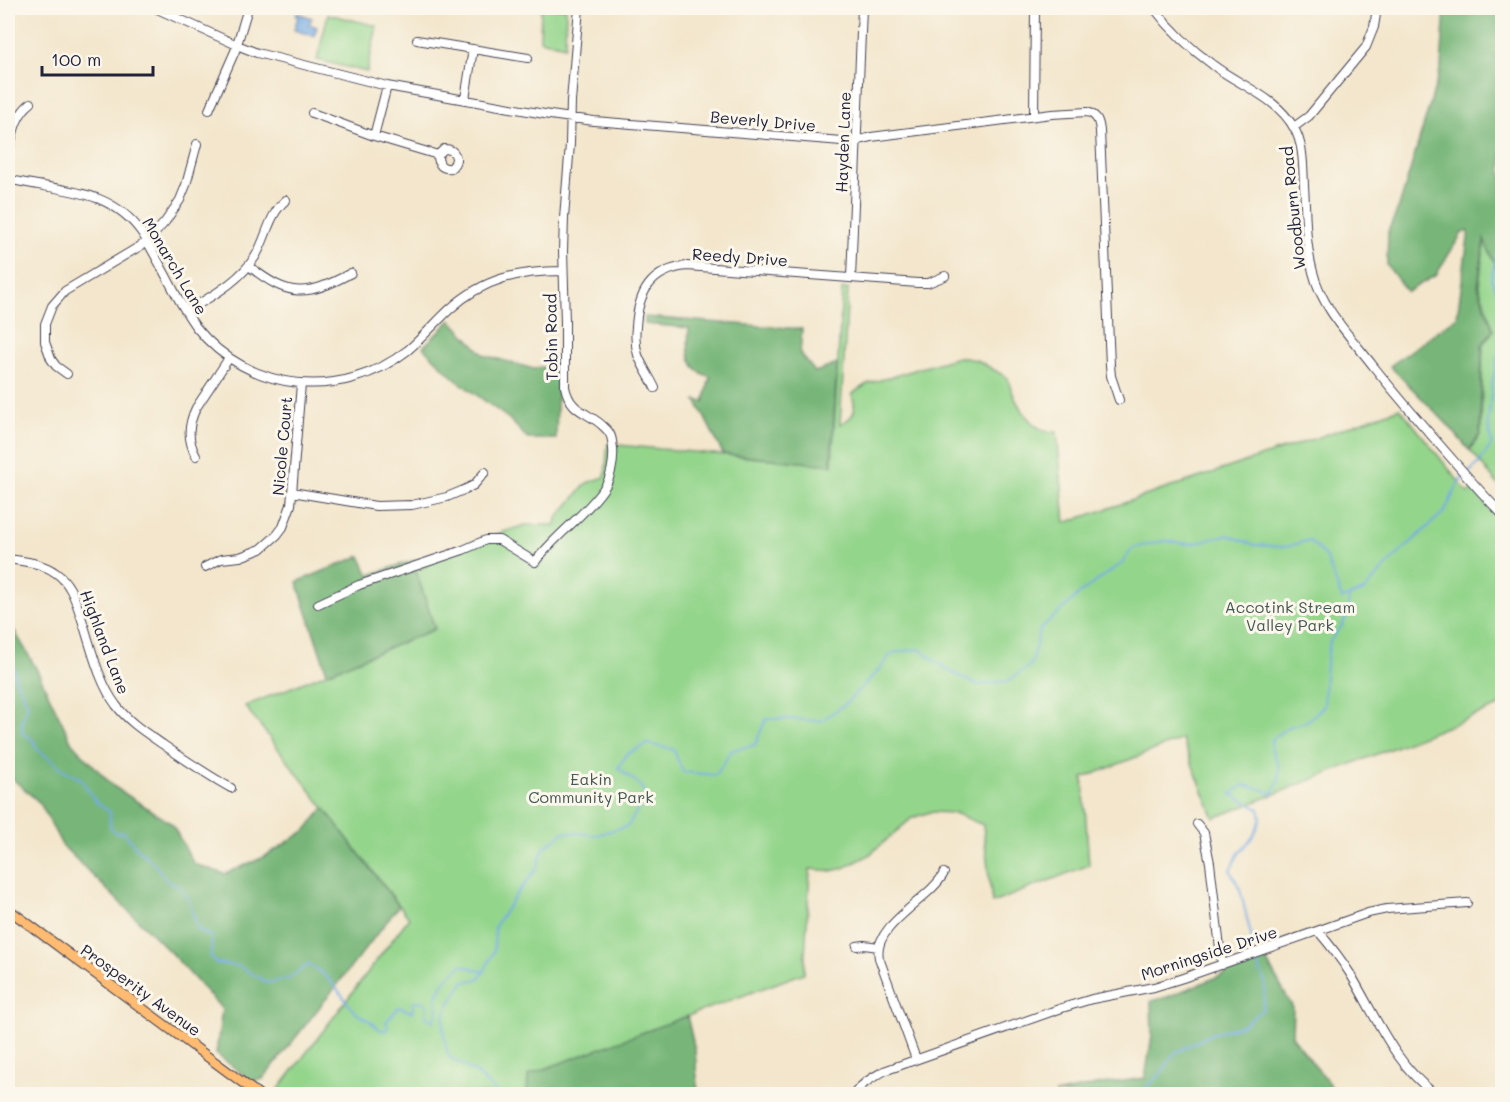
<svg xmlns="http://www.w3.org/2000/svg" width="1510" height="1102" viewBox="0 0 1510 1102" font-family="Mali,sans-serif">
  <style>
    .green { fill: #94d58c; stroke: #5b7c64; stroke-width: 1.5 }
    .forest { fill: #77b678; stroke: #4c6c5a; stroke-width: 1.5 }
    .water { fill: #75ace4; stroke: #4c6790; stroke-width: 1.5 }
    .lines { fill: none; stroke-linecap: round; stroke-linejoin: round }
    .stream { stroke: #75ace4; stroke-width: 2 }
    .minor-casing { stroke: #413f51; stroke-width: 10 }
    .major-casing { stroke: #413f51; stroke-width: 11 }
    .minor { stroke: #fff; stroke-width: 8 }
    .major { stroke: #ffbb71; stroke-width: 9 }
    .labels { text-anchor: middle; stroke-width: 6; stroke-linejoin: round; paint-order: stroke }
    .street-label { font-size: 16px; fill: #22223b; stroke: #fbf7ec }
    .park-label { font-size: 16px; fill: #445853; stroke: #fbf7ec }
  </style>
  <rect width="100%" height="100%" fill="#fbf7ec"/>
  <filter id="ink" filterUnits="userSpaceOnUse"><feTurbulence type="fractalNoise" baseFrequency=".0167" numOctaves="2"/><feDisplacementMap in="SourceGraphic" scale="12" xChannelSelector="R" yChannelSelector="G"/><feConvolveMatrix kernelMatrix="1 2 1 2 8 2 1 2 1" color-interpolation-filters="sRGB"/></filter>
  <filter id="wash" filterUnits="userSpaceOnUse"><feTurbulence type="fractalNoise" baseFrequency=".008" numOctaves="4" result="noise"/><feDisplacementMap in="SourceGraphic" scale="24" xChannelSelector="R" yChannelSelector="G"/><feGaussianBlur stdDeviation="1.35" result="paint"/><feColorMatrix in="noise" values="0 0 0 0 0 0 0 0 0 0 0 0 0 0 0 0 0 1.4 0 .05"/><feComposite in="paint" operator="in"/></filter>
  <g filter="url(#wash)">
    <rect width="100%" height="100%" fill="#f3e6cc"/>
    <path class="green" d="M 541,8 L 566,8 L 565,46 L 540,40 Z
      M 328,14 L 377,26 L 367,72 L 317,60 Z
      M 1485,239 L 1502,276 L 1502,482 L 1500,487 L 1470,450 L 1481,434 L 1483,344 L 1494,330 L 1479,286 Z
      M 842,289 L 848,289 L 840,424 C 855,417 857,410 852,395 L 856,391 L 867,384 L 958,357 L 977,360 L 1008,378 C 1012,398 1032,436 1057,432 L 1065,523 L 1316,438 L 1400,408 L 1468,493 L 1472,489 L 1502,523 L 1502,705 L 1214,818 L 1182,739 L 1083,778 L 1089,865 L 992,903 L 983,825 L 955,813 L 930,812 L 912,818 L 869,855 L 844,868 L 832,871 L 810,869 L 804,973 L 529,1075 L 527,1094 L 277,1094 L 278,1090 L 409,918 L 245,706 L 435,629 L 413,561 L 525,525 L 556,525 L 557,518 L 587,483 L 605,477 L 608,444 L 832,465 Z"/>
    <path class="forest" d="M 1445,8 L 1502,8 L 1502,279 L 1484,240 L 1478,286 L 1493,330 L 1482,345 L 1480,434 L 1469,450 L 1448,425 L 1390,366 L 1457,317 L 1469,231 L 1462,233 L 1436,275 L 1407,292 L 1387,265 L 1388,231 L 1399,207 L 1441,67 Z
      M 645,317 L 802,329 L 800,353 L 815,372 L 837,364 L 831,465 L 723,454 L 696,400 L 704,402 L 710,377 C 706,375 700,373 697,370 C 686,358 688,342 689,328 L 645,324 Z
      M 451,320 L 484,355 L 534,369 L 558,364 L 556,439 L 528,439 L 509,419 L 455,379 L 423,347 Z
      M 360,556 L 369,575 L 412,561 L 435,629 L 327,673 L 297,582 Z
      M 8,623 L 11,625 L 35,666 L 72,743 L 113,786 L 172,824 L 194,864 L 225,874 L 264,857 L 305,831 L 324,808 L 399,906 L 263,1079 L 252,1081 L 216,1054 L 222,1009 L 174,956 L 62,845 L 40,803 L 8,775 Z
      M 1265,958 L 1293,1008 L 1292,1036 L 1337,1094 L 1055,1094 L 1101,1084 L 1145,1078 L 1152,1036 L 1151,1001 L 1167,997 Z
      M 687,1016 L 695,1050 L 698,1094 L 527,1094 L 528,1075 Z"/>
    <path class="water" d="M 297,13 L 312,18 L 309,24 L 317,27 L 314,36 L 294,30 L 298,17 L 296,16 Z"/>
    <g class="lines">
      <path class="stream" d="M 1502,252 L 1497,255 L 1491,279 L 1502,299
        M 8,637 L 16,680 L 28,705 L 22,721 L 22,733 L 29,737 L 34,741 L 37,749 L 64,770 L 81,779 L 95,801 L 110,812 L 110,827 L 116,833 L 124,832 L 134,845 L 156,866 L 167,881 L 178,885 L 189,900 L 198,930 L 212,937 L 211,957 L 216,963 L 239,966 L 268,983 L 288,979 L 308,965 C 330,973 340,995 355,1012 C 359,1016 366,1018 371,1022 C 376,1026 379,1031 386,1031 L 388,1028 L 386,1022 L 399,1007 L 412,1012 L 414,1001 L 422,1001 L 427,1005 L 426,1017 L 433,1021 L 438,1011 L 436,997 L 446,979 L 462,965 L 484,972
        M 1254,948 L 1240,889 L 1230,870 L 1239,853 L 1253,837 L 1261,819 L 1259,809 L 1231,794 L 1243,785 L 1262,789 L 1272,794 L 1279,781 L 1279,766 L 1271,748 L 1272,739 L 1288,727 L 1306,722 L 1324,706 L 1325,673 L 1330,641 L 1341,627 L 1348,613 L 1349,596
        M 496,1094 L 495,1091 L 476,1073 L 448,1056 C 446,1044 441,1028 444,1017 C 447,1004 457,993 464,982 L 478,979 L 484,972 L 494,951 L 495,926 L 515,896 L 536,870 L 544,848 L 564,832 L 596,835 L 628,826 L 646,796 L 639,784 L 618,768 L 627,754 L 647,744 L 673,749 L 683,772 L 716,775 L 732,750 L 755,745 L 766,719 L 791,719 L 821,721 L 844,705 L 879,670 L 892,653 L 920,649 L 949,671 L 977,685 L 1008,681 L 1031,665 L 1040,629 L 1084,590 L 1121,564 L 1133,548 L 1164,541 L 1191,544 L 1227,535 L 1255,545 L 1286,547 L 1309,540 L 1326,557 L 1342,599 L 1364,591 L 1391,561 L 1445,511 L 1459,482 L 1479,463 L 1492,444 L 1488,422 L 1492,384 L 1502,340
        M 1139,1094 L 1159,1076 L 1175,1053 L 1211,1034 L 1243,1025 L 1263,1009 L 1265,983 L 1256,959"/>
    </g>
  </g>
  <g filter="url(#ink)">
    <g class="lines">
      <defs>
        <path id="minor" d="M 155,8 L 237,45 L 257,53 L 387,86 L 550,115 L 594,121 L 842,141 L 856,141 L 871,137 L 1052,114 L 1087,112 C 1097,115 1099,121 1100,131 L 1110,365 L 1111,376 L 1119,400
          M 1154,8 C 1170,29 1191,49 1213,65 C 1240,86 1277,97 1294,128 C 1304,145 1303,167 1304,186 C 1306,214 1305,244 1313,272 C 1322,309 1351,337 1374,367 C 1401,401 1430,434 1459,467 C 1473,483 1487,499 1502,514
          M 417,40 L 528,58
          M 465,99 L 473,49
          M 209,110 L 235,51 L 248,8
          M 312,113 L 374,136 L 438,155 C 438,165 442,169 451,168 C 460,160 456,149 444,149 L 438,155
          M 1034,116 L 1035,8
          M 1294,127 L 1309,116 L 1366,47 L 1374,27 L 1377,8
          M 374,136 L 387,86
          M 8,153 C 13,135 15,115 31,103
          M 8,179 C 58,192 109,186 142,233 C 153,251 163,270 173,289 C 180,302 187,315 196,327 C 249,393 342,402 408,350 C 423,337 436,322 450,309 C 484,278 519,271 563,271
          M 249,266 C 289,298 307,297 351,273
          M 851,278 L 862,8
          M 186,312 C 211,296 238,283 255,257 C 267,238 268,215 286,200
          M 67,374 L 56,366 L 51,359 L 45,342 L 45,324 L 52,306 L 65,291 L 147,242 L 165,222 L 180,200 L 186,185 L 197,144
          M 655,388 C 650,377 642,366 638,355 C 635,345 635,336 636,327 C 638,292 651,270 687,266 L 918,283 L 928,283 L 945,276
          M 196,456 C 187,439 188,425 196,408 L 229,358
          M 292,492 L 376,506 L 412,505 L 447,497 L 466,489 L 474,485 L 485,472
          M 8,559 C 24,561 42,563 56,573 C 69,582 74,596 79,611 C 90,641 97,680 116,705 C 129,723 148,734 165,746 C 187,761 209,776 231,788
          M 205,567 L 221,559 L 240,557 L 261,549 L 277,535 L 283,527 L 291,505 L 301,384
          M 318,604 L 359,585 L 463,550 L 486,540 L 499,540 L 535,562 C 555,535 586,515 604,488 C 611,478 614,461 613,449 C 612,440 612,434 605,428 C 589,411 571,414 565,387 L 565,322 L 563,251 L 564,218 L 570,144 L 571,101 L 579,8
          M 1197,824 L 1204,833 L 1210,863 L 1222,965
          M 1318,931 C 1330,945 1341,959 1351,975 C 1376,1017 1395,1065 1435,1094
          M 857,946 L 864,945 L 879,947
          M 916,1059 L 879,958 C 872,925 931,899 944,873
          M 43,1094 L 48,1093
          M 854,1094 C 862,1083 872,1078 884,1071 L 1062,1008 L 1092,999 L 1154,987 L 1183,978 L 1368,913 L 1387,909 L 1467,903"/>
        <path id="major" d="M 8,909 L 258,1094"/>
      </defs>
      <use href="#minor" class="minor-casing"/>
      <use href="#major" class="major-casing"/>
      <use href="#minor" class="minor"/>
      <use href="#major" class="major"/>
    </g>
  </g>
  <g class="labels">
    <g class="street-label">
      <text transform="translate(763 121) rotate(5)" y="6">Beverly Drive</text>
      <text transform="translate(843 142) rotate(-88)" y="6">Hayden Lane</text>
      <text transform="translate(1293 208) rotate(-96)" y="6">Woodburn Road</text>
      <text transform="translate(740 257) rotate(4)" y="6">Reedy Drive</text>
      <text transform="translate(175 266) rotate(59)" y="6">Monarch Lane</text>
      <text transform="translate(551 337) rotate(-91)" y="6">Tobin Road</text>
      <text transform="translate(282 446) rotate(-85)" y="6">Nicole Court</text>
      <text transform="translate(105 642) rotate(69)" y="6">Highland Lane</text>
      <text transform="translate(1209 953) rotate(-18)" y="6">Morningside Drive</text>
      <text transform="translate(141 990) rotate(36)" y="6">Prosperity Avenue</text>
    </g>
    <g class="park-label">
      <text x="1290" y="613">Accotink Stream<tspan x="1290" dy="18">Valley Park</tspan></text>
      <text x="591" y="785">Eakin<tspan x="591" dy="18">Community Park</tspan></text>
    </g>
  </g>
  <rect width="1510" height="1102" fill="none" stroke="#fbf7ec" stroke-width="30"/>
  <path d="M42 66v9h111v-9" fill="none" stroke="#22223b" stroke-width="3"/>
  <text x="51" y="66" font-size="18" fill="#22223b" stroke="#fbf7ec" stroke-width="4.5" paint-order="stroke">100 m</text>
</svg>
